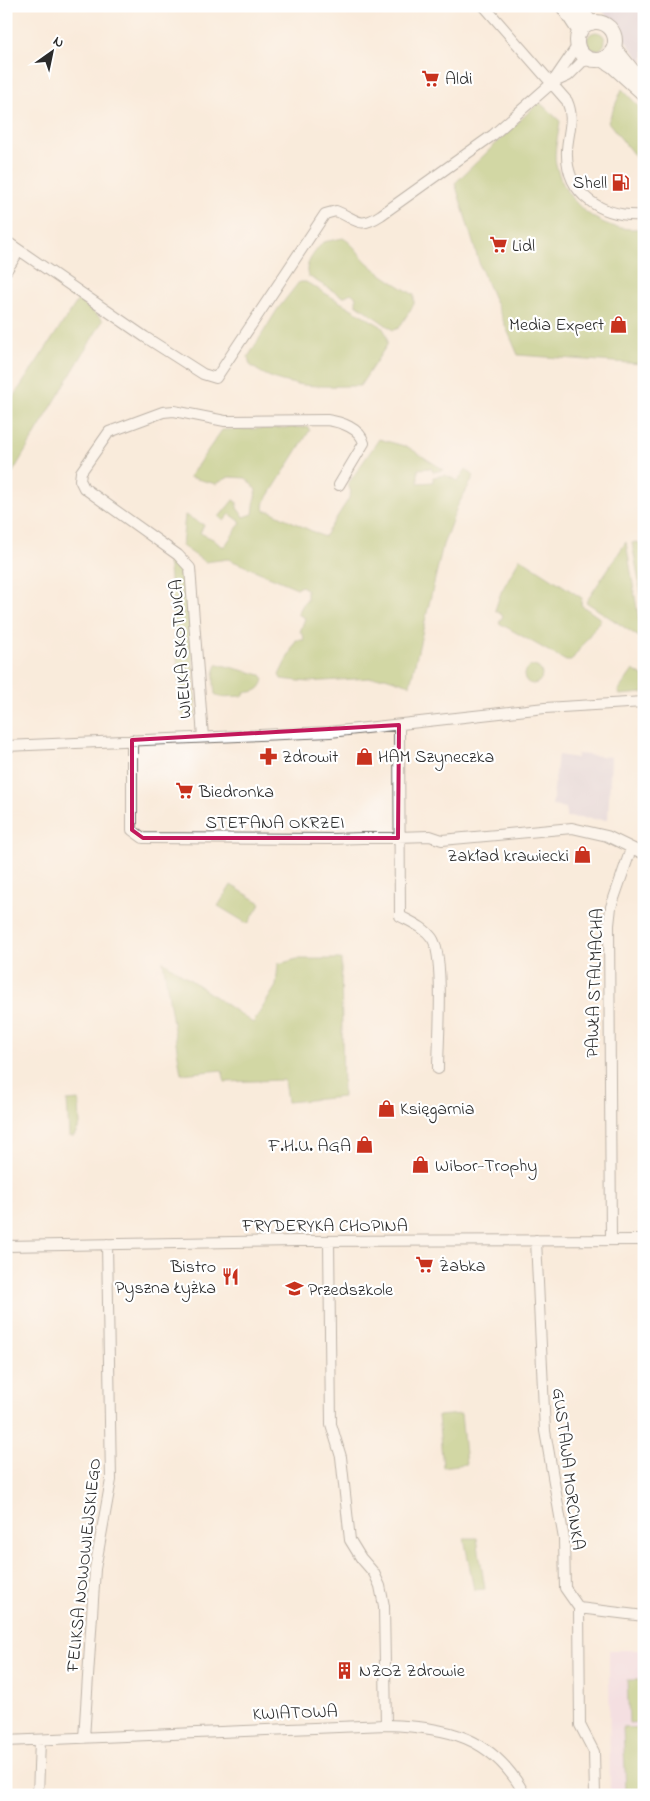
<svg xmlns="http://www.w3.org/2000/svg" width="650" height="1801" viewBox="0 0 650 1801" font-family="'Indie Flower',sans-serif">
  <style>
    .built { fill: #edd1e9 }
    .industrial { fill: #ccbfd4 }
    .green { fill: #a3be64; stroke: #677448 }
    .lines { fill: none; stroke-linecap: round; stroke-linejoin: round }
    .minor-casing { stroke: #736e69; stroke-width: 12 }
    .major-casing { stroke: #736e69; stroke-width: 16 }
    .minor { stroke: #fff; stroke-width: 10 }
    .major { stroke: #fff; stroke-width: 14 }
    .marked { fill: none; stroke: #c2185b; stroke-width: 4; stroke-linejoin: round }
    .labels { text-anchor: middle; stroke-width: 4.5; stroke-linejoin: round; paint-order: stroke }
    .poi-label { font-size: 18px; fill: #2b2b2b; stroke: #fff; text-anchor: start }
    .street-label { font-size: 18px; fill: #2b2b2b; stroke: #fff }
  </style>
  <rect width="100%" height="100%" fill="#fff"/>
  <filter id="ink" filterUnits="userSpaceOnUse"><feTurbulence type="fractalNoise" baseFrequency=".02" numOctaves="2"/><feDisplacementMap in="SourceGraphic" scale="10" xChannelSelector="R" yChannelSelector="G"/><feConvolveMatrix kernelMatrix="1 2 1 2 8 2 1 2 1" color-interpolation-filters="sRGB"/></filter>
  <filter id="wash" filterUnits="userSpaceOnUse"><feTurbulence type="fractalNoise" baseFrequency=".0096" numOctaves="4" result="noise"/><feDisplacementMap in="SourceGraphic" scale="20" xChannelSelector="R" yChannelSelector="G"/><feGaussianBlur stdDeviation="1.12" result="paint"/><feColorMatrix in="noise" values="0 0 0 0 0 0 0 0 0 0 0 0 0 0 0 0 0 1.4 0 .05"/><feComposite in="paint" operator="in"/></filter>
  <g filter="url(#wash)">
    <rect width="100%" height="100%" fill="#f9ebdb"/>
    <path class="built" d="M 609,1650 L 644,1650 L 644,1795 L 610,1795 Z"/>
    <path class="industrial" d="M 599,6 L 644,6 L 644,65 Z
      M 577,754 L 611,757 L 608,820 L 566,817 L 566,808 L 552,806 L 558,755 L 577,758 Z"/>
    <path class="green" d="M587 41a9 9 0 1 1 18 0a9 9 0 1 1-18 0Z
      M 622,89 L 644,112 L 644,168 L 608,122 Z
      M 539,102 L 560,121 C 559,134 553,152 556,164 C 564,203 603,235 644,228 L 642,364 L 518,355 L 481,269 L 455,183 Z
      M 343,238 C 354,244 359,255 368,263 C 382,276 398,285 414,295 L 414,304 L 399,328 L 393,330 L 356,304 L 356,297 L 351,293 L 343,297 L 308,276 C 303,264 316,251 323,242 Z
      M 299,282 L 306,282 L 381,326 C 386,332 388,337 387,345 L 360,386 C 322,386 281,390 250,365 L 248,357 L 277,310 Z
      M 78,300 L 103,320 L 10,477 L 6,479 L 6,408 Z
      M 307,427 L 310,430 L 263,505 L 265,511 L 270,511 L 324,537 L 348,500 L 351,492 L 348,484 L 379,439 L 408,447 L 444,470 L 433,472 L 431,468 L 418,469 L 418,483 L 433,482 L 433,477 L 445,475 L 458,481 L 466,469 L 474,476 L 457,507 L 443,545 L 410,685 L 385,677 L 308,682 L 281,679 L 279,675 L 296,640 L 304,640 L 303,634 L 300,632 L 305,618 L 298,614 L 304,602 L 307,601 L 307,590 L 302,586 L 297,588 L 228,559 L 205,562 L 182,546 L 185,515 L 204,525 L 200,533 L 213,539 L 221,546 L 225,546 L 241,522 L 230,514 L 224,521 L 219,517 L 233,500 L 237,502 L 237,508 L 244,517 L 253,514 L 256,490 L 246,478 L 229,477 L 216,484 L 189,477 L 222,430 Z
      M 626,542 L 627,548 L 642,639 L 586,602 Z
      M 636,542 L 644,545 L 644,609 L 632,543 Z
      M 168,558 L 174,558 L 187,574 L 196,711 L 195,716 L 191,719 L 185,718 L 182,714 Z
      M 520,558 L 582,598 L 581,605 L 601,619 L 571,661 L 566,661 L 499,623 L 503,616 L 495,610 L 501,592 Z
      M 218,664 L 261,675 L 264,679 C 262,690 254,693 244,692 L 244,696 L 219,697 L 215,694 C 214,685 212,671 218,664 Z
      M524 675a9 9 0 1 1 18 0a9 9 0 1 1-18 0Z
      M 633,670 L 644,677 L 644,693 L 620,695 L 618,691 Z
      M 231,885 L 261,903 L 248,924 L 218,906 Z
      M 297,959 L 341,959 L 343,1097 L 287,1102 L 284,1080 L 225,1082 L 222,1070 L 181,1074 L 163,961 L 253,1023 L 276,986 L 278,964 Z
      M 79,1100 L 80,1125 L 74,1136 L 69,1136 L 67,1101 Z
      M 461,1414 L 466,1464 L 443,1467 L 438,1416 Z
      M 464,1538 L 477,1538 L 485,1589 L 474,1590 Z
      M 627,1680 L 644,1680 L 644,1722 L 629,1723 Z
      M 644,1727 L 644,1789 L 626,1790 L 623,1728 Z"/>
  </g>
  <g filter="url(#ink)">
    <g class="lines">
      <defs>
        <path id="minor" d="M 484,6 L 567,101 C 575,119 568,131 567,150 C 565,195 603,218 644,215
          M 552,83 L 568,76 L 582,62 L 590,59
          M 6,241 L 145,337 L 203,374 L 216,378 L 325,214 L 336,211 C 357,219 358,230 381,215 L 493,135 L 552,83 L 578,45
          M 6,271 L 19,251
          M 399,725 L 400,916 C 411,922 424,927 432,938 C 445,956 438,1043 438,1069
          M 203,737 L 190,568 L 178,555 L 84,488 L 80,480 L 81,472 L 109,432 L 163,412 L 174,411 L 225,421 L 327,420 C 341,422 360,428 364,443 L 339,485
          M 132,740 L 132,830 L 143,838 L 329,839 L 430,836 L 442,840 L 572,828 L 607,836 L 644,854
          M 6,746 L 330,732 L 545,708 L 644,702
          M 536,1240 L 545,1431 L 564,1539 L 565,1588 L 579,1608 L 644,1616
          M 611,1240 L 609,925 L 611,907 L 631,849
          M 329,1241 L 331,1424 L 341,1457 L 350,1540 L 361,1558 L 374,1573 L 380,1586 L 384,1606 L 386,1725
          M 6,1246 L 298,1241 L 644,1240
          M 579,1608 L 580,1725 L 594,1752 L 595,1795
          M 84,1738 L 95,1569 L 111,1480 L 107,1244
          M 6,1741 L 386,1725 C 447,1727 493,1736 525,1795
          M 38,1795 L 40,1740"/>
        <path id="major" d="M 563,6 L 580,32
          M 577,6 L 591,23
          M577 41a19 19 0 1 1 38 0a19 19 0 1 1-38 0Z
          M 614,48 L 643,84
          M 602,59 L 613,66 L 644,94"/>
      </defs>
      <use href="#minor" class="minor-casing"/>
      <use href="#major" class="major-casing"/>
      <use href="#minor" class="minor"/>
      <use href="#major" class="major"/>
    </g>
  </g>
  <path d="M0 0H650V1801H0ZM 399,725 L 398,838 L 143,838 L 132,830 L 132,740 Z" fill="#f9ebdb" fill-opacity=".55" fill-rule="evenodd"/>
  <path class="marked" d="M 399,725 L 398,838 L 143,838 L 132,830 L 132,740 Z"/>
  <defs>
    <symbol id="supermarket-bare" viewBox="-9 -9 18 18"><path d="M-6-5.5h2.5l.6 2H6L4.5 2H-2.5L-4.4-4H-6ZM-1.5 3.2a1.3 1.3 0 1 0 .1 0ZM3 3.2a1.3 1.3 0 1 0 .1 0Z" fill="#c8321e" stroke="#fff" stroke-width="2.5" paint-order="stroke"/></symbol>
    <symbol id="fuel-bare" viewBox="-9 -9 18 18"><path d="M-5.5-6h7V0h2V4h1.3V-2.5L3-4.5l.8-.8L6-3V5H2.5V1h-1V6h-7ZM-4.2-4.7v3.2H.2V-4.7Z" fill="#c8321e" stroke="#fff" stroke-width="2.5" paint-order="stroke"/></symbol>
    <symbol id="shop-bare" viewBox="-9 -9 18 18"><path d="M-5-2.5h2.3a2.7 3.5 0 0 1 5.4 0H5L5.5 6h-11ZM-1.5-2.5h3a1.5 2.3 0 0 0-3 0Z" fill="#c8321e" stroke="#fff" stroke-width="2.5" paint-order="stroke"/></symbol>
    <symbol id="pharmacy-bare" viewBox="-9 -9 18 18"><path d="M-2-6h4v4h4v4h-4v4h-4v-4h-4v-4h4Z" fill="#c8321e" stroke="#fff" stroke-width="2.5" paint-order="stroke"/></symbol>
    <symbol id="restaurant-bare" viewBox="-9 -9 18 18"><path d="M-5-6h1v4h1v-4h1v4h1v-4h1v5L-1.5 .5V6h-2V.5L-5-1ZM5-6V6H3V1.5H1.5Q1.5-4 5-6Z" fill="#c8321e" stroke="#fff" stroke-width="2.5" paint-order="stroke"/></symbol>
    <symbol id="school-bare" viewBox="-9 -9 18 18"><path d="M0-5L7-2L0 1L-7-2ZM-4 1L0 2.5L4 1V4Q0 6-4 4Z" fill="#c8321e" stroke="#fff" stroke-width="2.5" paint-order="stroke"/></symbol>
    <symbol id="building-bare" viewBox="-9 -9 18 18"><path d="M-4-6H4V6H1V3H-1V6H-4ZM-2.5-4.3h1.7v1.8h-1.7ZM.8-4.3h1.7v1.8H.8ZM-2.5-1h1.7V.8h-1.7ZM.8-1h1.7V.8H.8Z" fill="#c8321e" stroke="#fff" stroke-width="2.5" paint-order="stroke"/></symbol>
  </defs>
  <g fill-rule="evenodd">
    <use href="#supermarket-bare" x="418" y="66" width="25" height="25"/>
    <use href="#fuel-bare" x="608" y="170" width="25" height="25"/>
    <use href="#supermarket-bare" x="486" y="232" width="25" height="25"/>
    <use href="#shop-bare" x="606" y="312" width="25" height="25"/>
    <use href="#pharmacy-bare" x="256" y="744" width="25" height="25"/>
    <use href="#shop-bare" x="352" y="744" width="25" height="25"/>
    <use href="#supermarket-bare" x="172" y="778" width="25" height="25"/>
    <use href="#shop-bare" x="570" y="842" width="25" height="25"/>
    <use href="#shop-bare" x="374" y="1096" width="25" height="25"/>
    <use href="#shop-bare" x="352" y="1132" width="25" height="25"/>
    <use href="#shop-bare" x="408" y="1152" width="25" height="25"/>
    <use href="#supermarket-bare" x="412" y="1252" width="25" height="25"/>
    <use href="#restaurant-bare" x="218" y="1264" width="25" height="25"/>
    <use href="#school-bare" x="282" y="1276" width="25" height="25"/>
    <use href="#building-bare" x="332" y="1658" width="25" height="25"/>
  </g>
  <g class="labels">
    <g class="poi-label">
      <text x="445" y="84">Aldi</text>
      <text x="607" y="188" text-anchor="end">Shell</text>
      <text x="512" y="251">Lidl</text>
      <text x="604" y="330" text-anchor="end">Media Expert</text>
      <text x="282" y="762">Zdrowit</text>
      <text x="378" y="762">HAM Szyneczka</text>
      <text x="199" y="797">Biedronka</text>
      <text x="569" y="861" text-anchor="end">Zakład krawiecki</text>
      <text x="400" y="1114">Księgarnia</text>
      <text x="351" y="1151" text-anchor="end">F.H.U. AGA</text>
      <text x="435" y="1171">Wibor-Trophy</text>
      <text x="439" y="1271">Żabka</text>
      <text x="216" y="1272" text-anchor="end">Bistro<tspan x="216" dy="21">Pyszna Łyżka</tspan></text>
      <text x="308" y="1295">Przedszkole</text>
      <text x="359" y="1676">NZOZ Zdrowie</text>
    </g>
    <g class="street-label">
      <text transform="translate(180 649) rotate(-94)" y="6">WIELKA SKOTNICA</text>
      <text x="275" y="828">STEFANA OKRZEI</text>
      <text transform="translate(594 983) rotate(-88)" y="6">PAWŁA STALMACHA</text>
      <text x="325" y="1231">FRYDERYKA CHOPINA</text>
      <text transform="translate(569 1469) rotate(83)" y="6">GUSTAWA MORCINKA</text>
      <text transform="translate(83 1565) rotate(-84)" y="6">FELIKSA NOWOWIEJSKIEGO</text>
      <text transform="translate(295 1712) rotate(-2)" y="6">KWIATOWA</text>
    </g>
  </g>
  <rect width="650" height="1801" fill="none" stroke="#fff" stroke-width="25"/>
  <g transform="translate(52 52) rotate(33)" stroke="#ffffff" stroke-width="4" paint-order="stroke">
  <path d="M0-4L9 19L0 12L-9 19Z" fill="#2b2b2b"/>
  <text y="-8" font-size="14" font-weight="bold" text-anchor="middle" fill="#2b2b2b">N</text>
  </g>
</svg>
